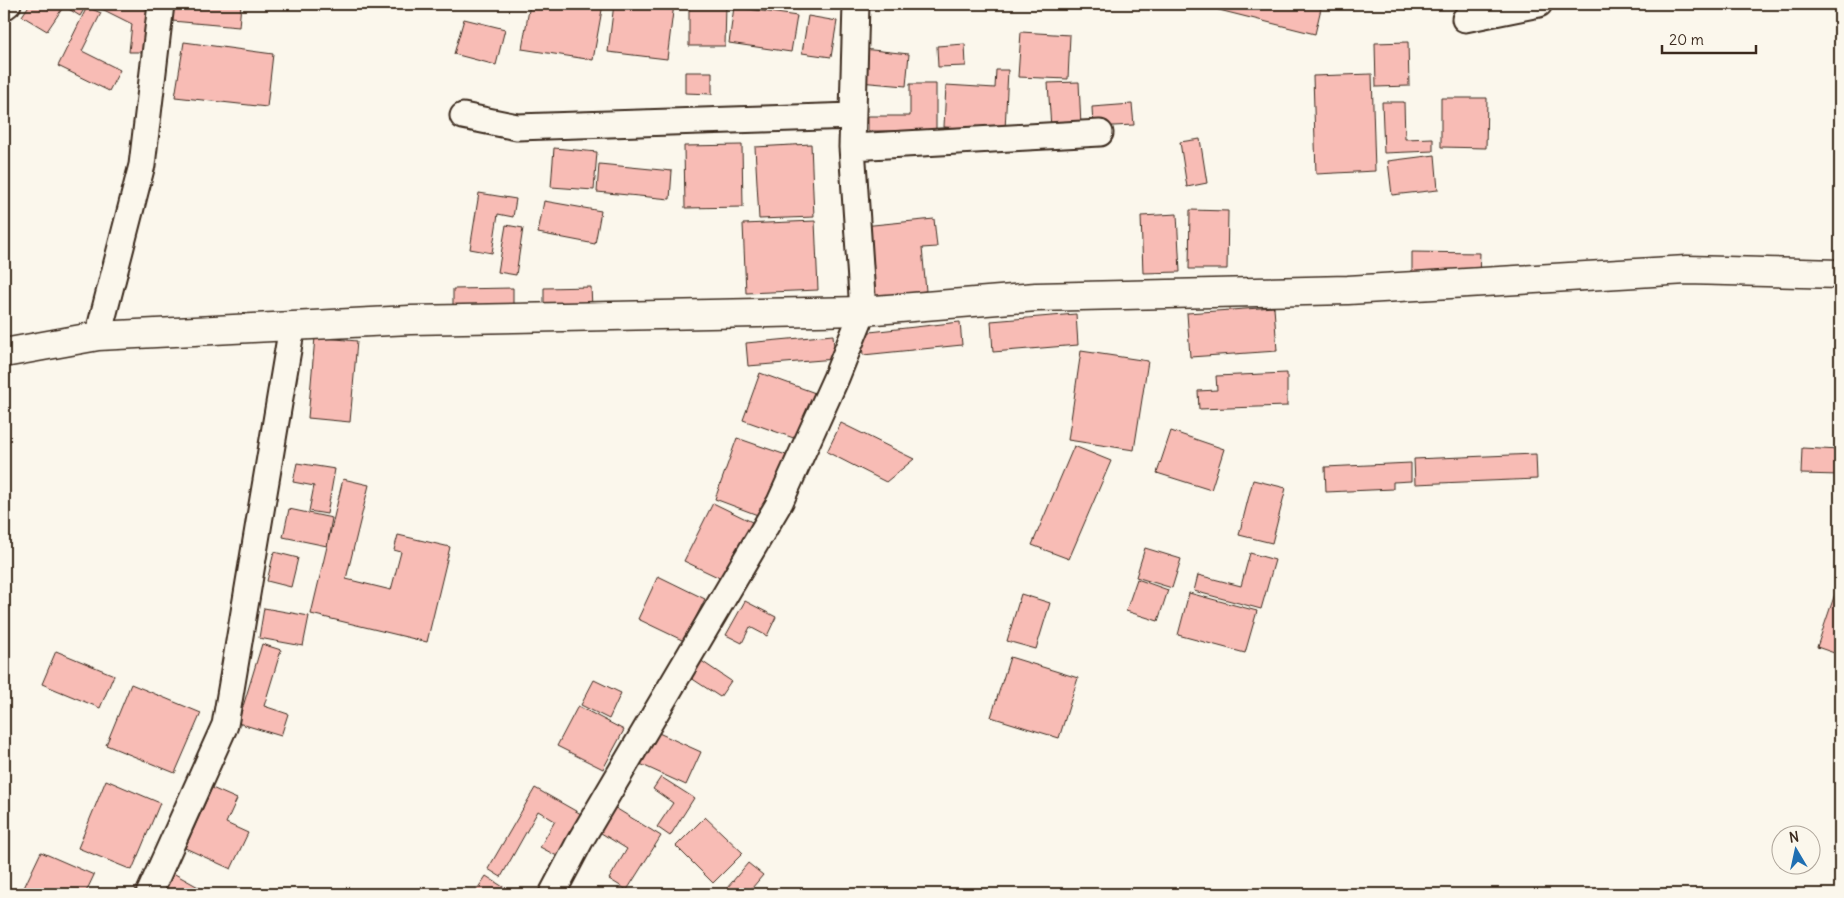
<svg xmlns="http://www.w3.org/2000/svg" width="1844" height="898" viewBox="0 0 1844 898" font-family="Delius,sans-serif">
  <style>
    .building { fill: #f8bcb5; stroke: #3b2a1e }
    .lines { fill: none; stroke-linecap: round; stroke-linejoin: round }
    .street-casing { stroke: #3b2a1e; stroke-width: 29 }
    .secondary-casing { stroke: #3b2a1e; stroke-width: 31 }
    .street { stroke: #fbf7ec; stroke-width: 25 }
    .secondary { stroke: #fbf7ec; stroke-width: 28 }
  </style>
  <rect width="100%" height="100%" fill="#fbf7ec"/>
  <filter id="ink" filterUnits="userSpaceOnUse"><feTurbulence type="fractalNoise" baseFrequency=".02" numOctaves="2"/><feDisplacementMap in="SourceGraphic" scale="10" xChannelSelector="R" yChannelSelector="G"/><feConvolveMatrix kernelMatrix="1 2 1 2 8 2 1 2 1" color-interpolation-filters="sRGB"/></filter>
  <g filter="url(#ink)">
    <path class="building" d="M 30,4 L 87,4 L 80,16 L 64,6 L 47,31 L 22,16 Z
      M 92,4 L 133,4 L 150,10 L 146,52 L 129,52 L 132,24 Z
      M 173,4 L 241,4 L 239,27 L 172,21 Z
      M 530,4 L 603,4 L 593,60 L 522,49 Z
      M 614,4 L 674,4 L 667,59 L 608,52 Z
      M 689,4 L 726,5 L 725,46 L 689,46 Z
      M 764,4 L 800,4 L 799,10 Z
      M 1195,4 L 1322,4 L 1315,34 Z
      M 87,7 L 101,13 L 82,51 L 120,70 L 109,91 L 58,66 Z
      M 734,7 L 797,16 L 791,52 L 729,43 Z
      M 808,16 L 837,21 L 831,57 L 802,53 Z
      M 464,19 L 505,29 L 496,65 L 454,54 Z
      M 1021,32 L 1070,35 L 1068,79 L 1018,77 Z
      M 184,42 L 273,54 L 267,107 L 175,97 Z
      M 1408,42 L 1409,86 L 1376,87 L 1375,43 Z
      M 965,44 L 966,66 L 938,67 L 937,46 Z
      M 863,49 L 909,54 L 906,86 L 859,82 Z
      M 996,70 L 1008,70 L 1005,130 L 944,127 L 946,85 L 995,88 Z
      M 685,72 L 712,72 L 712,94 L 685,93 Z
      M 1372,74 L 1375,171 L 1316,174 L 1313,76 Z
      M 1079,82 L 1081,127 L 1051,128 L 1048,83 Z
      M 910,84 L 936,84 L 936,131 L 868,131 L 868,116 L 910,116 Z
      M 1441,98 L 1487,98 L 1486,148 L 1441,147 Z
      M 1382,102 L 1404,102 L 1405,139 L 1433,138 L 1433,151 L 1384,153 Z
      M 1132,104 L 1134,125 L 1093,127 L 1092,107 Z
      M 1200,139 L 1207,183 L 1187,187 L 1180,142 Z
      M 811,144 L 814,217 L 759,219 L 755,147 Z
      M 742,145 L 743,207 L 685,208 L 684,146 Z
      M 554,148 L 597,152 L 594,190 L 551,187 Z
      M 1435,155 L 1438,190 L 1392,195 L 1388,161 Z
      M 599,164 L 672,171 L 670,199 L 597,192 Z
      M 479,193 L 516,199 L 513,217 L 498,214 L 492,253 L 470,249 Z
      M 544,201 L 601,211 L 595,244 L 538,233 Z
      M 1190,210 L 1228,211 L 1227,269 L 1189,269 Z
      M 1177,214 L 1180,272 L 1143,273 L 1141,216 Z
      M 934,219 L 937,247 L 922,248 L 926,291 L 870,297 L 863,226 Z
      M 815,221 L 818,290 L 746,293 L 743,224 Z
      M 506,225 L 523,228 L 516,275 L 498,272 Z
      M 1412,252 L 1480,253 L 1479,276 L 1412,275 Z
      M 591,287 L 592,307 L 544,308 L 544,288 Z
      M 513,288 L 513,305 L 453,306 L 453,289 Z
      M 1274,307 L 1277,351 L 1190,357 L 1187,313 Z
      M 1076,314 L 1078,345 L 993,352 L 991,321 Z
      M 960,322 L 962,345 L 863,355 L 861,333 Z
      M 833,335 L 835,359 L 748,366 L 746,343 Z
      M 315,337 L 357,341 L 350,422 L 308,418 Z
      M 1081,351 L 1148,361 L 1134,450 L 1068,440 Z
      M 760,373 L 818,394 L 802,441 L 743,420 Z
      M 1287,373 L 1287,406 L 1199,409 L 1198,391 L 1217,390 L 1216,376 Z
      M 841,423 L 914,459 L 886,482 L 827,452 Z
      M 1171,431 L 1224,449 L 1211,490 L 1157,473 Z
      M 737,438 L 786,455 L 763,517 L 715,499 Z
      M 1074,446 L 1111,461 L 1069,559 L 1032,545 Z
      M 1802,448 L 1840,450 L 1840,475 L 1801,474 Z
      M 1536,454 L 1537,479 L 1415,484 L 1414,459 Z
      M 297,463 L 335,469 L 327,514 L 309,511 L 314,486 L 293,482 Z
      M 1411,463 L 1411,481 L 1393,482 L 1393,489 L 1326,492 L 1325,467 Z
      M 343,479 L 369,485 L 346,579 L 391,590 L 401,552 L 394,550 L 398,535 L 450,547 L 427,642 L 311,614 Z
      M 1253,480 L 1286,488 L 1272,543 L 1239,535 Z
      M 713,503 L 752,522 L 724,580 L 684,561 Z
      M 289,509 L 332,518 L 327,546 L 283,537 Z
      M 1145,548 L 1181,559 L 1172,588 L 1136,577 Z
      M 274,552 L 298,558 L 291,587 L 267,581 Z
      M 1250,553 L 1275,560 L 1261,609 L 1194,591 L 1198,575 L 1241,586 Z
      M 658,576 L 705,599 L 684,641 L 638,619 Z
      M 1137,579 L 1168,590 L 1158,621 L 1126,611 Z
      M 1840,579 L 1840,655 L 1817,647 Z
      M 1189,593 L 1257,611 L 1245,653 L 1178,635 Z
      M 1021,594 L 1050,603 L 1036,649 L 1007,641 Z
      M 745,601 L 776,617 L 767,636 L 750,627 L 742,643 L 726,635 Z
      M 264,608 L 309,616 L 303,646 L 259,638 Z
      M 262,644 L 281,650 L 264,706 L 288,714 L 281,736 L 238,723 Z
      M 56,651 L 114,675 L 100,708 L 42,684 Z
      M 1010,657 L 1078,678 L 1059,738 L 991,717 Z
      M 700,660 L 731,681 L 720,697 L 688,676 Z
      M 594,680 L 621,693 L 609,719 L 581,705 Z
      M 131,684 L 201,713 L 175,773 L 106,745 Z
      M 578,706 L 624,730 L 603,769 L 557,746 Z
      M 652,730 L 701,752 L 686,785 L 638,763 Z
      M 661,777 L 694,798 L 670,836 L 657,827 L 673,803 L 653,789 Z
      M 106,780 L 160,803 L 132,870 L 78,848 Z
      M 212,788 L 237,799 L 226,823 L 248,833 L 231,869 L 185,848 Z
      M 535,788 L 581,814 L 557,856 L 540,847 L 555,821 L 538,811 L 501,877 L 488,869 Z
      M 609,804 L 661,836 L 627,890 L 609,879 L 627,849 L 593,828 Z
      M 705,817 L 743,853 L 713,883 L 676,846 Z
      M 41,852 L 94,875 L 85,894 L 21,894 Z
      M 748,863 L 763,875 L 747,894 L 722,894 Z
      M 173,873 L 211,894 L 160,894 Z
      M 486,876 L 514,894 L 474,894 Z"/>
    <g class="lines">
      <defs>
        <path id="street" d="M 4,7 L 8,4
          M 1465,19 L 1539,4
          M 463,116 L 517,127 L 853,116
          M 852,147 L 1100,133
          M 98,336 L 142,165 L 161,4
          M 149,894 L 225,725 L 292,326
          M 552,894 L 580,841 L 780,502 L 836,378 L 863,311 L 852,147 L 856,4"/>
        <path id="secondary" d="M 4,353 L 98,336 L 410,320 L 863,311 L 1036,297 L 1348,290 L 1687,270 L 1840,274"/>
      </defs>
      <use href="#street" class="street-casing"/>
      <use href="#secondary" class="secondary-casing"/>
      <use href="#street" class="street"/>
      <use href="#secondary" class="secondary"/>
    </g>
  </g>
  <rect width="1844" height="898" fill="none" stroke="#fbf7ec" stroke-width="20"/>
  <rect x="10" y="10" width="1824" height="878" fill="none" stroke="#3b2a1e" stroke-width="2" filter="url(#ink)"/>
  <g transform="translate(1796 850) rotate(351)"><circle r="24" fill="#fbf7ec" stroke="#aea59a"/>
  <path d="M0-4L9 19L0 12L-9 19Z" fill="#1f6fb2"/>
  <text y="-8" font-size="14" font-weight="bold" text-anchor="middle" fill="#3b2a1e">N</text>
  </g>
  <path d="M1662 45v8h94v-8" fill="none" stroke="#3b2a1e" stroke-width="2.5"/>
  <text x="1669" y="45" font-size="15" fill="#3b2a1e" stroke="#fbf7ec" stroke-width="4" paint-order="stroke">20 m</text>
</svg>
